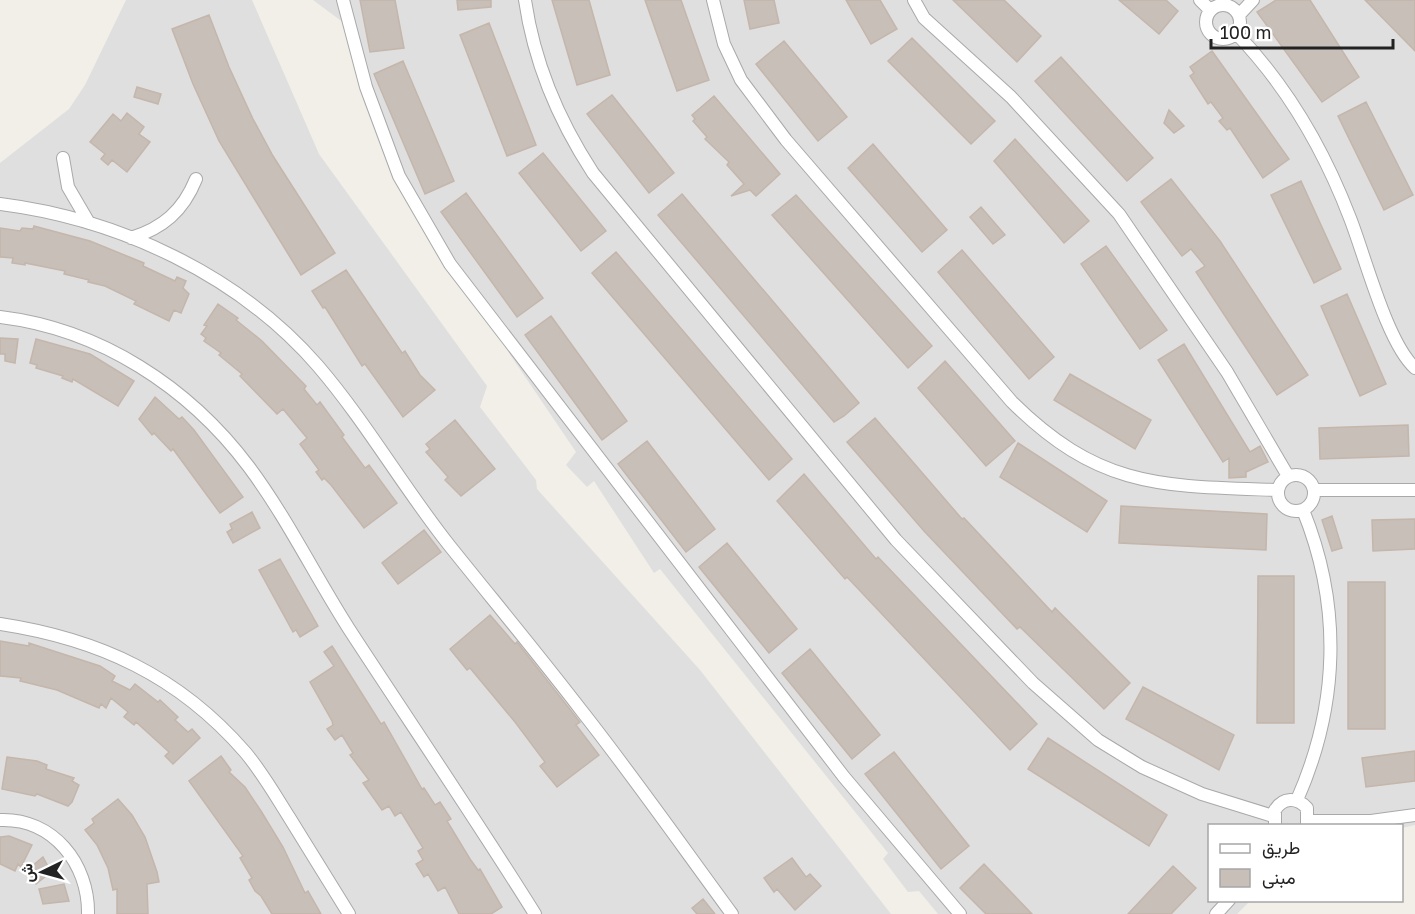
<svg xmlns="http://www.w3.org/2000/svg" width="1415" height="914" viewBox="0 0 1415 914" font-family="'Golos Text',Vazirmatn,sans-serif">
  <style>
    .residential { fill: #e0dfdf }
    .building { fill: #c7bfb8; stroke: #c4b6ab; stroke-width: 1.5 }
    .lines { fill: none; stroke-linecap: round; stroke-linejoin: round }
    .street-casing { stroke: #a9a9a9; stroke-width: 14 }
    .street { stroke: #fff; stroke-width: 12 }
  </style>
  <rect width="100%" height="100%" fill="#f2efe9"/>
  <path class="residential" d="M 126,0 L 252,0 L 319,154 L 487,386 L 480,407 L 536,480 L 537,489 L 700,670 L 891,914 L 0,914 L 0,163 L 69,109 L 85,85 Z
    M 313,0 L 1415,0 L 1415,825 L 1402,828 L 1402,826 L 1210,826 L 1210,900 L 1250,901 L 1237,914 L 938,914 L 919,891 L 908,892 L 883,859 L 888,853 L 660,569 L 654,573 L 594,481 L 587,487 L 566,465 L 576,452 L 405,199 L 385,148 L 344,23 Z"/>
  <path class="building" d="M 360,0 L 395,0 L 404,48 L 370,52 Z
    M 457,0 L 491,0 L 491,7 L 458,10 Z
    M 552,0 L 589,0 L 610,75 L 577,85 Z
    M 645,0 L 681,0 L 709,80 L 677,91 Z
    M 744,0 L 774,0 L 779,23 L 750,29 Z
    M 846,0 L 880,0 L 897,29 L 871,44 Z
    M 953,0 L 1004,0 L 1041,36 L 1017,62 Z
    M 1119,0 L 1166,0 L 1178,11 L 1159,34 Z
    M 1276,0 L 1310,0 L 1359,77 L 1322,102 L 1257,12 Z
    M 1365,0 L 1415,0 L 1415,51 Z
    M 209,15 L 229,67 L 253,119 L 273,156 L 335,253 L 301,275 L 219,141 L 193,84 L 172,29 Z
    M 489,23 L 536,145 L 507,156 L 460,35 Z
    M 912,38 L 995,121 L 971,144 L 888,61 Z
    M 784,41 L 847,117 L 818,141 L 756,64 Z
    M 1212,51 L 1289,159 L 1263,178 L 1230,128 L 1227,130 L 1219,121 L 1223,118 L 1211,102 L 1208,104 L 1190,76 L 1194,73 L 1190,67 Z
    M 1061,57 L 1153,158 L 1127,181 L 1035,81 Z
    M 403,61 L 454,181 L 425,194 L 374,74 Z
    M 137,87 L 161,94 L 158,104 L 134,97 Z
    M 612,95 L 674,173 L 649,193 L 587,114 Z
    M 714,96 L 780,174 L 756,196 L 750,190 L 731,196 L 744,184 L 727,165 L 729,162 L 705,139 L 707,137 L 693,121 L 695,119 L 692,115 Z
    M 1366,102 L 1413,195 L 1384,210 L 1338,116 Z
    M 1169,110 L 1184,126 L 1174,133 L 1164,123 Z
    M 127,113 L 144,127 L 139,134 L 150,142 L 127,172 L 112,160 L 108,165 L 101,159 L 105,154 L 90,142 L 113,114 L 121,121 Z
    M 1015,139 L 1089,221 L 1064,243 L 994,161 Z
    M 873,144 L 947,230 L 922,252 L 848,168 Z
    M 543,153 L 606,231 L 581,251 L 519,173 Z
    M 1171,179 L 1220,241 L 1308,375 L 1277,395 L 1196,272 L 1205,266 L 1191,249 L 1182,256 L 1141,202 Z
    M 1301,181 L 1341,269 L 1314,283 L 1271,195 Z
    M 466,193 L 543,298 L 517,317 L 441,212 Z
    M 682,194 L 859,403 L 844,416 L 834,422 L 658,215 Z
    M 796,195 L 932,346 L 908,368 L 772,215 Z
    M 981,207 L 1005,235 L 993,244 L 970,217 Z
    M 34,226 L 90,241 L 144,263 L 143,266 L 175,281 L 177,277 L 186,281 L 183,288 L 189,294 L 181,313 L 174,310 L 169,321 L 134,304 L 136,301 L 105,286 L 88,282 L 89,280 L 64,274 L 65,271 L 25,263 L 25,265 L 12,263 L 13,258 L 0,257 L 0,228 L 20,231 L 22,228 L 33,229 Z
    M 1106,246 L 1167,330 L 1140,349 L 1081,264 Z
    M 962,250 L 1054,357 L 1029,379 L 938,272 Z
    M 616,252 L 792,459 L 769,480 L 592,273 Z
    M 346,270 L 402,353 L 405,351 L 420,375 L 435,390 L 403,417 L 365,364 L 362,366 L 325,307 L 323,308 L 312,291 Z
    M 1347,294 L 1386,384 L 1360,396 L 1321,306 Z
    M 218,304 L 238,318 L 236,320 L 262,341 L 306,386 L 304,389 L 317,405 L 320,402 L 344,435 L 342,437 L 365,468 L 369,465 L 397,503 L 364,528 L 331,485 L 324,478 L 322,480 L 316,472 L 319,470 L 300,444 L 307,438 L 283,409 L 277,414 L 240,376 L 242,374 L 219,355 L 221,353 L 204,341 L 206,338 L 201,334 L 207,326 L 204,325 Z
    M 551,316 L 627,421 L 602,440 L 525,335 Z
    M 0,338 L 18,339 L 15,363 L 5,361 L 5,354 L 0,354 Z
    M 36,339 L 90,354 L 134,381 L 118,406 L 73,379 L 72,382 L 62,378 L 63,376 L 36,368 L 37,365 L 30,363 Z
    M 1184,344 L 1250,452 L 1260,446 L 1268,462 L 1246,472 L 1246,477 L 1229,478 L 1229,458 L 1223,462 L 1158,360 Z
    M 945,361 L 1015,441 L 986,466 L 918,388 Z
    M 1070,374 L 1151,420 L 1135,449 L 1054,400 Z
    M 155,397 L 179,419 L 182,417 L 194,430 L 243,497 L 220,513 L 173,449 L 171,451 L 154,433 L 152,435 L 139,419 Z
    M 875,418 L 962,519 L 964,518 L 1052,612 L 1055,608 L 1130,683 L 1104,709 L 1020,627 L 1017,629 L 924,531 L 847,442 Z
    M 455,420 L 495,469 L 461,496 L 445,480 L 448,477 L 426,452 L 430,449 L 426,444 Z
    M 1408,425 L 1409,456 L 1320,459 L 1319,428 Z
    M 647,441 L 715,529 L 686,552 L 618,464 Z
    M 1018,443 L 1107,501 L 1087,532 L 1000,477 Z
    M 804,474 L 876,559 L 878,557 L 1037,724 L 1010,750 L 847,577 L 845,579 L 777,501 Z
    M 1121,506 L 1267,514 L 1266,550 L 1119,543 Z
    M 252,512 L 260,528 L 233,543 L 227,532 L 232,529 L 230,524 Z
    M 1332,516 L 1342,548 L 1332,551 L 1322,520 Z
    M 1415,519 L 1415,549 L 1373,551 L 1372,520 Z
    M 424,530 L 441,552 L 398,584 L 382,563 Z
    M 727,543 L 797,629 L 769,653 L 699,567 Z
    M 280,559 L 318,626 L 300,637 L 296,630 L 293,632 L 259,570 Z
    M 1258,576 L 1294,576 L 1294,723 L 1257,723 Z
    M 1348,582 L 1385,582 L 1385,729 L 1348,729 Z
    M 490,615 L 515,644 L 517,642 L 580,722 L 576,725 L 599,755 L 557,787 L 540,766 L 545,762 L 515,722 L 470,668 L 467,670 L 450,649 Z
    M 0,641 L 29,646 L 29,643 L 100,666 L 115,676 L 112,681 L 130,690 L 135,684 L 158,702 L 160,700 L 178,717 L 175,720 L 188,732 L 192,729 L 200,738 L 173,764 L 165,756 L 169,752 L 136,722 L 134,725 L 124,717 L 128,712 L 111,698 L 106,708 L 101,704 L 99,708 L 57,690 L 20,681 L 21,678 L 0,676 Z
    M 332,646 L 381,724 L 384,722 L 422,789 L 424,788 L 435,805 L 440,802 L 451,819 L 447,821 L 470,859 L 478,870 L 480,869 L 502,907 L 491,914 L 459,914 L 445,887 L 438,891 L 428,874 L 424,877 L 416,864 L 423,860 L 418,851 L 423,848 L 401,812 L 395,816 L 389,806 L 382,810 L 363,783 L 369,780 L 350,755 L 353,753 L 342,735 L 335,740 L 327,729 L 333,725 L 332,721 L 310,682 L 334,666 L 324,652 Z
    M 810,649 L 880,735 L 852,759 L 782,673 Z
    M 1143,687 L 1234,735 L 1219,770 L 1126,719 Z
    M 1048,738 L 1167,815 L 1149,846 L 1028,769 Z
    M 1415,751 L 1415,781 L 1366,787 L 1362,758 Z
    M 894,752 L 969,846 L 941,869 L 865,774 Z
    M 221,756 L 231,770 L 229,772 L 245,787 L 261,811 L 283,847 L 305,893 L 308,891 L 321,914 L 272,914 L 261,896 L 255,891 L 249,880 L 252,878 L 240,858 L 243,856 L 189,781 Z
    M 7,757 L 37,761 L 47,765 L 46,769 L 74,778 L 72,781 L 79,785 L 72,802 L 68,806 L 37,794 L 35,796 L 2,789 Z
    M 118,799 L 132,815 L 145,837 L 157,872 L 159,882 L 147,884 L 148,914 L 117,914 L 117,889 L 113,890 L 108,868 L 97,845 L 85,830 L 94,823 L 92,819 Z
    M 9,836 L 32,845 L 21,867 L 18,864 L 15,871 L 0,864 L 0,837 Z
    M 43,857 L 51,872 L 36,884 L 25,872 Z
    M 792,858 L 806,877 L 810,874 L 821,886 L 795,910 L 777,889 L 774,892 L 764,878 Z
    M 984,864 L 1032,914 L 986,914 L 960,888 Z
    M 1173,866 L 1196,888 L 1171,914 L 1128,914 Z
    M 64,884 L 69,901 L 43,904 L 39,889 Z
    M 703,899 L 715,914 L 697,914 L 692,908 Z"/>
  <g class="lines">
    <defs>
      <path id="street" d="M 343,0 L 366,87 L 399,176 L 450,264 L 844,777 L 960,914
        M 525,0 C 534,62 559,121 593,173 L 896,540 L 1033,683 L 1098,740 L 1142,767 L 1202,794 L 1273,816
        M 713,0 L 724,44 L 741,80 L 786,140 L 1012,402 C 1100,489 1162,486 1278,490
        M 914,0 L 924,18 L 1011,97 L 1119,214 L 1227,372 L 1288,476
        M 1200,0 L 1210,10
        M1206 22a17 17 0 1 1 34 0a17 17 0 1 1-34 0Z
        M 1239,15 L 1253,0
        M 1236,33 C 1287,86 1324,150 1350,218 C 1365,256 1387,343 1415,368
        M 63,158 L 68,187 L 89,223
        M 0,204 C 119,219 239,275 318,366 C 366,422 403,487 449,545 C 493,600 538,654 581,710 C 633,776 682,846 732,914
        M 131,238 C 163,228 183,211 196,179
        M 0,317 C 100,329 189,387 249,467 C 287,518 315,576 349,629 C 411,724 475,818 535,914
        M1278 493a18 18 0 1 1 36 0a18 18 0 1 1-36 0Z
        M 1314,490 L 1415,490
        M 0,624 C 99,639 179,676 245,752 C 262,772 275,795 289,817 C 309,849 329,882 349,914
        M 1297,800 C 1339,705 1342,606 1303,510
        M 0,820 C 53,818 89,864 88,914
        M 1308,821 L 1371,821 L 1415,815
        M 1275,826 L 1275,810 C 1283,797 1297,797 1307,808 L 1307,826
        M 1216,914 L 1229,900"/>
    </defs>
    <use href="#street" class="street-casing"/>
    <use href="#street" class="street"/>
  </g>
  <rect x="1208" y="824" width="195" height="78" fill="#ffffff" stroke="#a7a7a7" stroke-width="1.5"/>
  <rect x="1220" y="844" width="30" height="9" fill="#ffffff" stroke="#a7a7a7" stroke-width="1.5"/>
  <text x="1262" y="854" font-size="18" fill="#222222">طريق</text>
  <rect x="1220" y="869" width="30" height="18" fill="#c7bfb8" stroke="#a7a7a7" stroke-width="1.5"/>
  <text x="1262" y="884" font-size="18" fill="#222222">مبنى</text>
  <g transform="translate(42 872) rotate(265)" stroke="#ffffff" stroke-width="4.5" paint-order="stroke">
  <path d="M0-4.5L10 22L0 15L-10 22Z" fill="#222222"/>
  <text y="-9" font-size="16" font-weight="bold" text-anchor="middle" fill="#222222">ش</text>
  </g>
  <path d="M1211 39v9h182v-9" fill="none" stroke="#222222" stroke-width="3"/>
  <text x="1220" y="39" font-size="18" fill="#222222" stroke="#ffffff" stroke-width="4.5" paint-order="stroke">100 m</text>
</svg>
